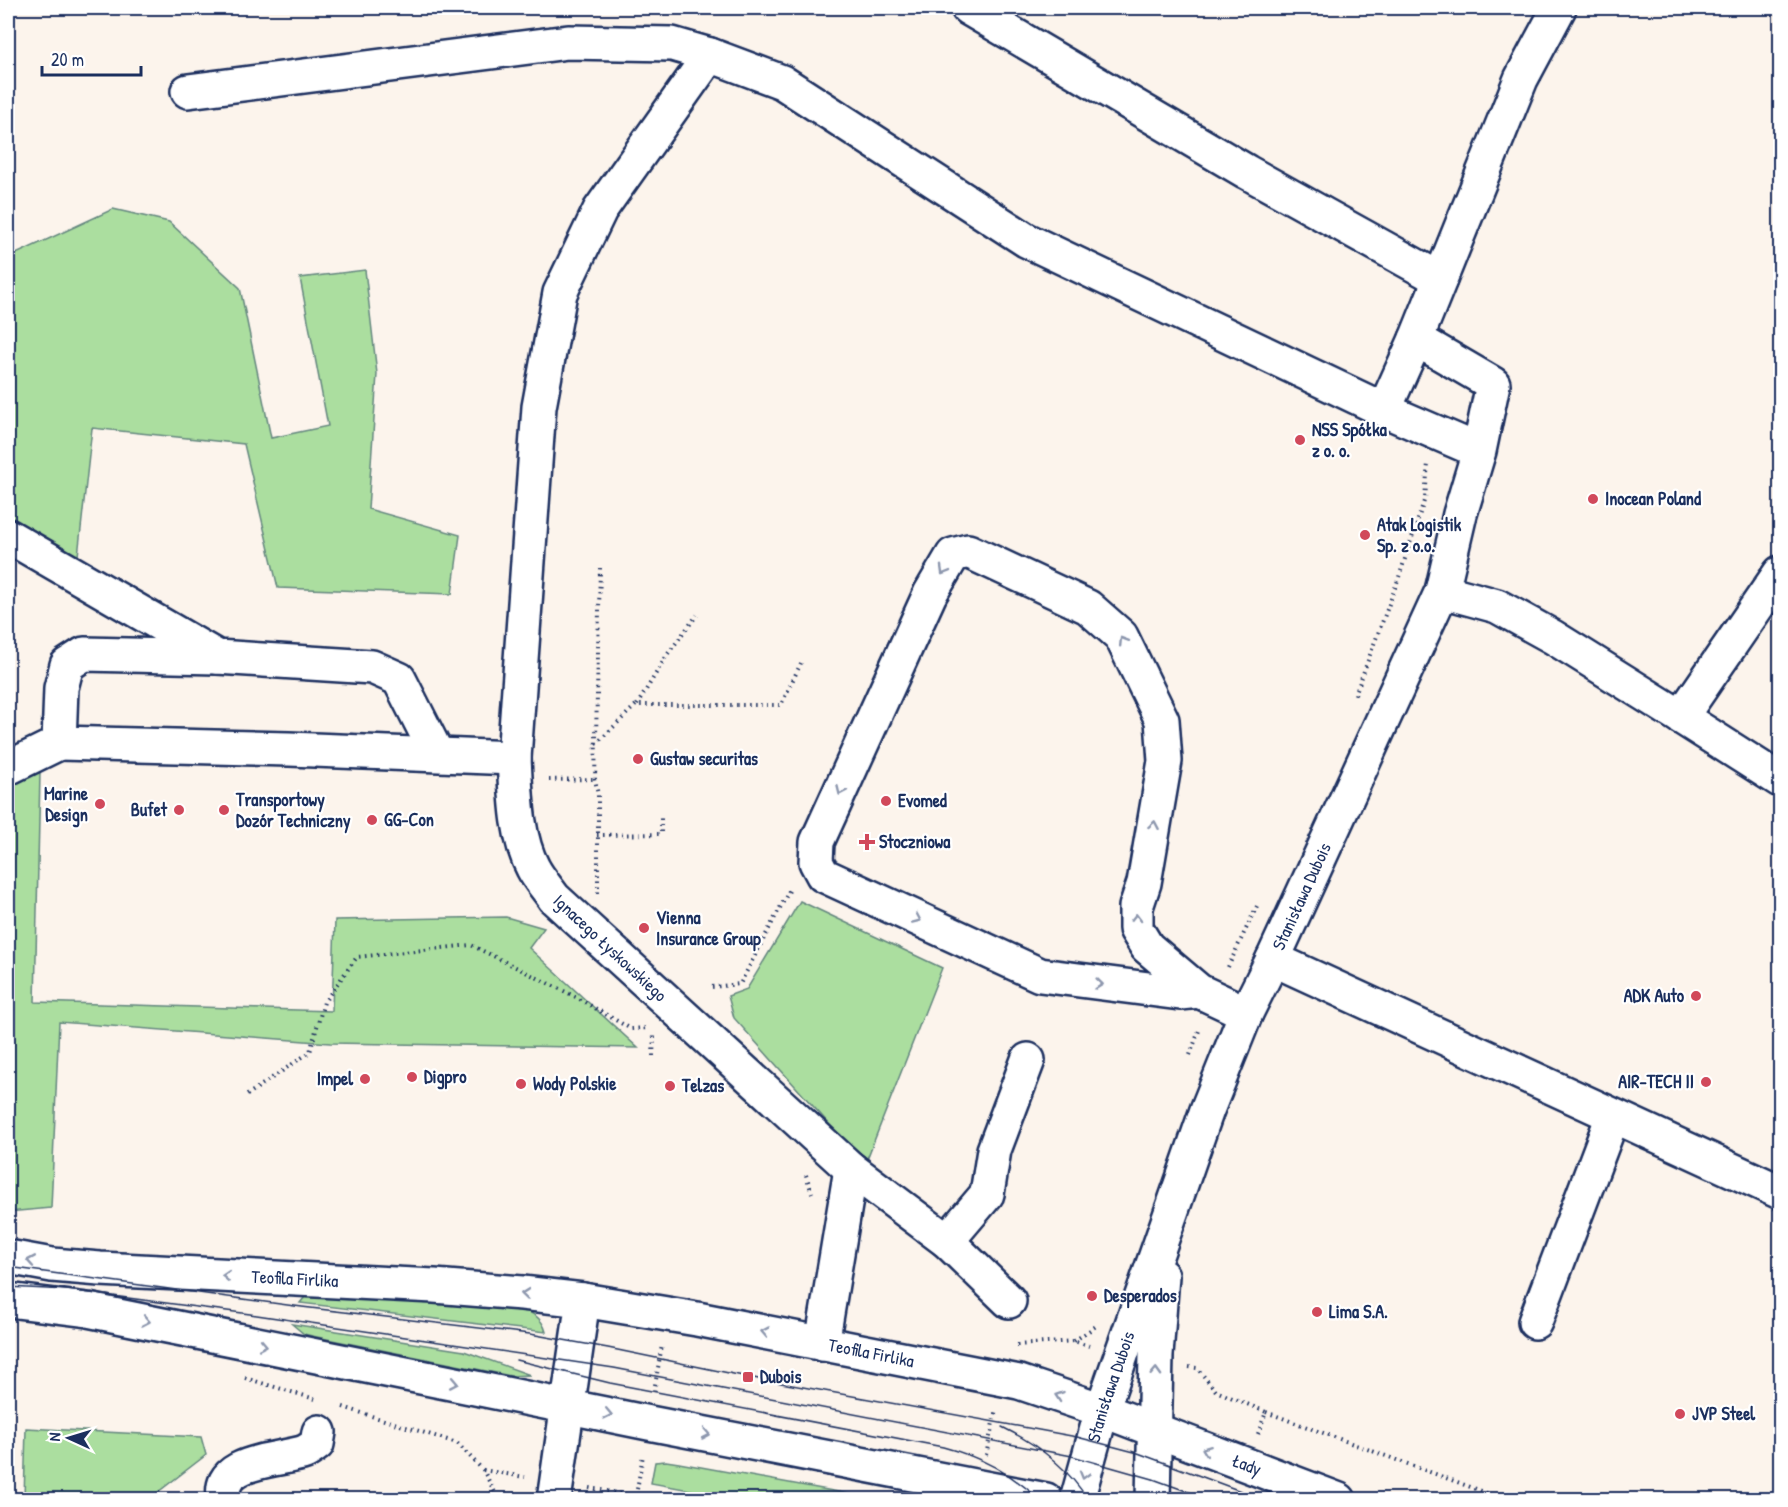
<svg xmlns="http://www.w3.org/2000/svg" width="1788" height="1507" viewBox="0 0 1788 1507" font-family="'Patrick Hand',sans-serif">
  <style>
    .green { fill: #abde9f; stroke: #63867e; stroke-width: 1.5 }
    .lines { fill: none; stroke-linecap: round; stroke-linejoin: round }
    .minor-casing { stroke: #1b2f5e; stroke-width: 38 }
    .path { stroke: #1b2f5e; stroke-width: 4; stroke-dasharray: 1.5 4.5; stroke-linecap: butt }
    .minor { stroke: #fff; stroke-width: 33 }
    .tram { stroke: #1b2f5e; stroke-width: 1.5 }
    .oneway { stroke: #8d97ae }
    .poi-dot { fill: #d1495b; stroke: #fff; stroke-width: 2 }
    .labels { text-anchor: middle; stroke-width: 4.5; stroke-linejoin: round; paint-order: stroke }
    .poi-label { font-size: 18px; font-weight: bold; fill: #1b2f5e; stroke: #fff; text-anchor: start }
    .street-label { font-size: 18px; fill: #1b2f5e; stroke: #fff }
  </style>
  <rect width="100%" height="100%" fill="#fcf4ec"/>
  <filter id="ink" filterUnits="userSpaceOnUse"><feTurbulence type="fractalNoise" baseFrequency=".0167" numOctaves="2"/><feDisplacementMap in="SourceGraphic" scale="12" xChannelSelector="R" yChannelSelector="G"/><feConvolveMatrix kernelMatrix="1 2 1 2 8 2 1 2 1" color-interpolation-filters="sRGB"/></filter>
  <g filter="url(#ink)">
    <path class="green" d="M 113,209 L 169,222 L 240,288 L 271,438 L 328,426 L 300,278 L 365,270 L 377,374 L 368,509 L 460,535 L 452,594 L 278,588 L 244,444 L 92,428 L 77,565 L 8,522 L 8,255 L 14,255 Z
      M 40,773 L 35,1002 L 332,1011 L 335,920 L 506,917 L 544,928 L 529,948 L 638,1048 L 330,1043 L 59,1022 L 51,1208 L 8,1212 L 8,783 L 18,776 Z
      M 800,901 L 942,968 L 865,1164 L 734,1018 L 728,996 L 747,989 Z
      M 311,1295 L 517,1308 C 532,1312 542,1317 546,1332 L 300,1303 L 305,1297 Z
      M 292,1324 L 464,1351 L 530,1375 L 511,1376 L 312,1336 L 304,1334 Z
      M 26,1428 L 201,1437 L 206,1455 L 149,1499 L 24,1499 Z
      M 666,1461 L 679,1463 L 877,1499 L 739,1499 L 651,1483 L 655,1462 Z"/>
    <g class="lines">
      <defs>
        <g id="minor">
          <path d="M 968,8 L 1247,172 L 1440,279"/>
          <path d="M 188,91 L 568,42 L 672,44 L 710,55"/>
          <path d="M 1416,339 L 1521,79 L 1559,8"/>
          <path d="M 8,536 L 217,657 L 372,667 L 399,679 L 437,754"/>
          <path d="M 1780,573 L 1681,717 L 1780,780"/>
          <path d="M 1442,591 L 1497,606 L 1553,637 L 1681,717"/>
          <path d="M 217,657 L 84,654 L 67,665 L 61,688 L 59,743 L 289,749 L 514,758"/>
          <path d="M 8,768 L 59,743"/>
          <path d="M 1273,959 L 1780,1192"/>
          <path d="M 1199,991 L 1180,993 L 1040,975 L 823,875 L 816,862 L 817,842 L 930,594 L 953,555 L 968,551 L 1088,607 L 1121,636 L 1162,720 L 1165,761 L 1144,883 L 1136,907 L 1136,929 L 1147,947 L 1199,991 L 1246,1013"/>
          <path d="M 947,1241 L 987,1194 L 994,1150 L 1028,1060"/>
          <path id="s1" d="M 8,1257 L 52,1265 L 100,1269 L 434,1286 L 522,1293 L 583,1300 L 697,1319 L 1019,1382 L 1102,1410 L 1339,1500"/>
          <path d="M 8,1300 L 88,1310 L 649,1423 L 1046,1500"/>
          <path d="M 1009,1301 L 947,1241 L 851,1169 L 554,898 C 547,888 538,878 533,868 C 516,836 516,793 514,758 L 539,407 L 560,293 L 600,210 L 710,55 L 782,82 L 1026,240 L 1384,410"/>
          <path d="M 1535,1322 L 1613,1116"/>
          <path d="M 822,1344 L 851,1169"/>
          <path d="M 225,1500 C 213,1460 280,1461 305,1452 C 309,1450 313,1447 317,1444 L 319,1432"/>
          <path d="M 554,1500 L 583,1300"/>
          <path id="s2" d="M 1077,1500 L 1102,1410 L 1207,1110 L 1246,1013 L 1273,959 L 1442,591 L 1460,514 L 1479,451 L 1493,384 L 1416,339 L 1384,410 L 1479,451"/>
          <path d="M 1153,1500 L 1156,1355 L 1162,1276"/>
        </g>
      </defs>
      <use href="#minor" class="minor-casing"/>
      <path class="path" d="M 1355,695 L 1398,580 L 1425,498 L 1428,463
        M 637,705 L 667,655 L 697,615
        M 596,744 L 636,705 L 781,705 L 801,663
        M 549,780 L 595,779
        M 597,835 L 661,834 L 661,814
        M 598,893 L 598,795 L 595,779 L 600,568
        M 1228,967 L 1257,906
        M 712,987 L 740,984 L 791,887
        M 1190,1055 L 1200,1028
        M 653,1056 L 654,1035
        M 247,1095 L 310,1052 L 324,1002 L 357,957 L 471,945 L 576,997 L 631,1029 L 648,1028
        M 806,1175 L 812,1193
        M 1074,1341 L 1096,1326
        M 1017,1345 L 1074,1341 L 1089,1346
        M 1189,1367 L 1197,1368 L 1216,1391 L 1266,1412 L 1258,1434
        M 245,1378 L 315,1399
        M 654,1391 L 662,1345
        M 343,1407 L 457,1443 L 483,1470 L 499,1500
        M 1266,1412 L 1506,1500
        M 986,1455 L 996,1409
        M 483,1470 L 525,1477
        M 589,1488 L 659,1500
        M 636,1495 L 643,1455"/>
      <use href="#minor" class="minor"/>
      <path class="tram" d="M 8,1267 L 302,1307 L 530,1334 L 608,1348 L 748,1377 L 1077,1437 L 1138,1453 L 1265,1500
        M 8,1287 L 67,1290 L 250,1314 L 614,1368 L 1072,1456 L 1153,1479 L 1211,1500
        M 516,1360 L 610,1383 L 943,1447 C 981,1457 1011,1473 1040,1500
        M 1002,1427 C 1037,1444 1067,1466 1088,1500"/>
    </g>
    <defs><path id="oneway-chevron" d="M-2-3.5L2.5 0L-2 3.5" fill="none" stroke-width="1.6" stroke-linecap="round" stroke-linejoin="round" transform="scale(1.5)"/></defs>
    <g class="oneway">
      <use href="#oneway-chevron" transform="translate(944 571) rotate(120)"/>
      <use href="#oneway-chevron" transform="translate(1123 641) rotate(-122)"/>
      <use href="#oneway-chevron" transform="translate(841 791) rotate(114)"/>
      <use href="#oneway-chevron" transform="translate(1154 825) rotate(-80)"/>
      <use href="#oneway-chevron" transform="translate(1136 918) rotate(-89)"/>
      <use href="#oneway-chevron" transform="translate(917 919) rotate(24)"/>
      <use href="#oneway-chevron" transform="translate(1099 984) rotate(6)"/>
      <use href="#oneway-chevron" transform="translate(31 1261) rotate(-170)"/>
      <use href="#oneway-chevron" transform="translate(226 1276) rotate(-177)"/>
      <use href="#oneway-chevron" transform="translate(525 1294) rotate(-174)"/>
      <use href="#oneway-chevron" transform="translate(146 1321) rotate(11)"/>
      <use href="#oneway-chevron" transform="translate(765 1332) rotate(-169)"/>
      <use href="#oneway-chevron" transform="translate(263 1345) rotate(11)"/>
      <use href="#oneway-chevron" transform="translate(1156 1372) rotate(-88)"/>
      <use href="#oneway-chevron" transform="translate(454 1383) rotate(11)"/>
      <use href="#oneway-chevron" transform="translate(1059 1396) rotate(-161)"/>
      <use href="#oneway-chevron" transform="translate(608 1414) rotate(12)"/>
      <use href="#oneway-chevron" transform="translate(706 1434) rotate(11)"/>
      <use href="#oneway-chevron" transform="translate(1206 1450) rotate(-159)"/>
      <use href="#oneway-chevron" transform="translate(1084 1475) rotate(106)"/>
    </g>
  </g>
  <g class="poi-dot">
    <circle cx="1300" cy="440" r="6"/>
    <circle cx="1593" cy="499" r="6"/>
    <circle cx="1365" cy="535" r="6"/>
    <circle cx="638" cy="759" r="6"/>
    <circle cx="886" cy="801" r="6"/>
    <circle cx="100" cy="804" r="6"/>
    <circle cx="179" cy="810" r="6"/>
    <circle cx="224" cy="810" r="6"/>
    <circle cx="372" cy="820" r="6"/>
    <path d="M864 833h6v6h6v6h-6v6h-6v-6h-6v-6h6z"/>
    <circle cx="644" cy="928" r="6"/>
    <circle cx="1696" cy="996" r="6"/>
    <circle cx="412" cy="1077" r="6"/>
    <circle cx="365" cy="1079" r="6"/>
    <circle cx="1706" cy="1082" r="6"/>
    <circle cx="521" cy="1084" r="6"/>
    <circle cx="670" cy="1086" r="6"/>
    <circle cx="1092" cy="1296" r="6"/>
    <circle cx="1317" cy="1312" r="6"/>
    <rect x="742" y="1371" width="12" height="12" rx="3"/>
    <circle cx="1680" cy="1414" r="6"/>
  </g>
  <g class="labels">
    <g class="poi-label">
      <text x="1312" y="436">NSS Spółka<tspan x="1312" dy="21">z o. o.</tspan></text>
      <text x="1605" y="505">Inocean Poland</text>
      <text x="1377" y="531">Atak Logistik<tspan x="1377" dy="21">Sp. z o.o.</tspan></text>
      <text x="650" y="765">Gustaw securitas</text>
      <text x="88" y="800" text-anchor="end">Marine<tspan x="88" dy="21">Design</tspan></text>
      <text x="236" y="806">Transportowy<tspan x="236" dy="21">Dozór Techniczny</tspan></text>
      <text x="898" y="807">Evomed</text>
      <text x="167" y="816" text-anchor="end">Bufet</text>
      <text x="384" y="826">GG-Con</text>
      <text x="879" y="848">Stoczniowa</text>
      <text x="656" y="924">Vienna<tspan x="656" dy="21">Insurance Group</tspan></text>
      <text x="1684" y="1002" text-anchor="end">ADK Auto</text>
      <text x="424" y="1083">Digpro</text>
      <text x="353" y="1085" text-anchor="end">Impel</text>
      <text x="1694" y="1088" text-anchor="end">AIR-TECH II</text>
      <text x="533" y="1090">Wody Polskie</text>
      <text x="682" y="1092">Telzas</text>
      <text x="1104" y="1302">Desperados</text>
      <text x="1329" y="1318">Lima S.A.</text>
      <text x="760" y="1383">Dubois</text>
      <text x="1692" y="1420">JVP Steel</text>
    </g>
    <g class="street-label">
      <text dy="6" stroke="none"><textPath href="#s2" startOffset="645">Stanisława Dubois</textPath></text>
      <text transform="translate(610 948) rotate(43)" y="6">Ignacego Łyskowskiego</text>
      <text dy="6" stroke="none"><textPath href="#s1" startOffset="288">Teofila Firlika</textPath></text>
      <text dy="6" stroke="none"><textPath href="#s1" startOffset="870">Teofila Firlika</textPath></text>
      <text dy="6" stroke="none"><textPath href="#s2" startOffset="118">Stanisława Dubois</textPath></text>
      <text dy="6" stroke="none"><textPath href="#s1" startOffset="1263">Łady</textPath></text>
    </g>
  </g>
  <rect width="1788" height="1507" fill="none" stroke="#fff" stroke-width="30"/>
  <rect x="15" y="15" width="1758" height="1477" fill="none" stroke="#1b2f5e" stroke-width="2" filter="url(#ink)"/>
  <g transform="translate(69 1438) rotate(274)" stroke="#ffffff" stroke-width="4.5" paint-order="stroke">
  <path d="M0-4.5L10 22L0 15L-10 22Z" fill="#1b2f5e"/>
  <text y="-9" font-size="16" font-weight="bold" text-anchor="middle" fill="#1b2f5e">N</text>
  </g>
  <path d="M42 66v9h99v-9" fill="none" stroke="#1b2f5e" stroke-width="3"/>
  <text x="51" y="66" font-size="18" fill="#1b2f5e" stroke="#ffffff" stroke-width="4.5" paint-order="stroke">20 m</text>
</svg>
